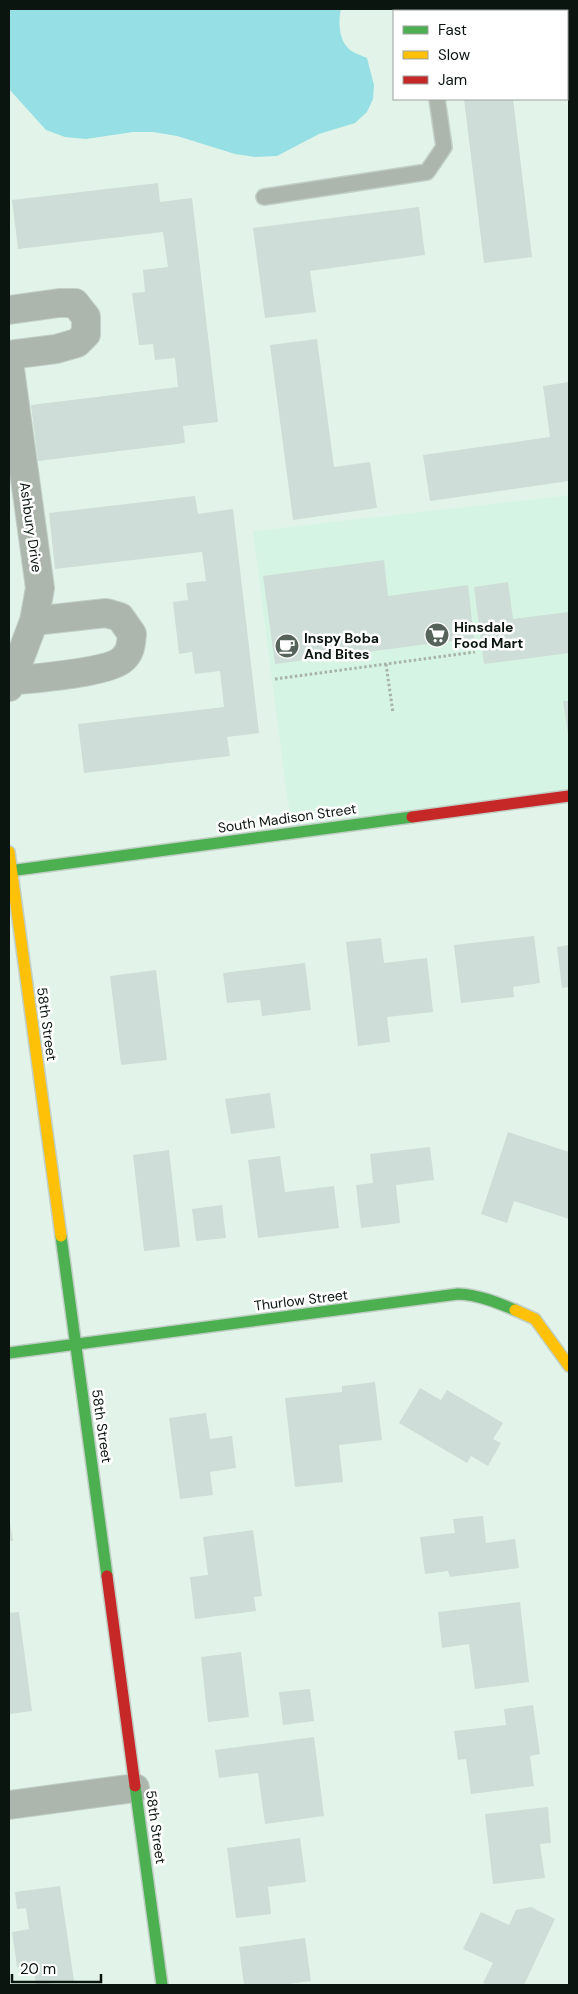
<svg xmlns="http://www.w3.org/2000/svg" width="578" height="1994" viewBox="0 0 578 1994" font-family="'DM Sans',sans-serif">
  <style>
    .built { fill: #d6f4e3 }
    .water { fill: #96dfe5 }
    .building { fill: #ceddd7 }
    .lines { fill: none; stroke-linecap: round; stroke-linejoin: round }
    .lane-casing { stroke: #c1cfc7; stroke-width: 18 }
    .street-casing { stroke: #c1cfc7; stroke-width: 30 }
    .fast-casing { stroke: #c1cfc7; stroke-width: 14 }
    .slow-casing { stroke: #c1cfc7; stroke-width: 14 }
    .jam-casing { stroke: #c1cfc7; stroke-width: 14 }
    .path { stroke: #a7b2a9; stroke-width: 3; stroke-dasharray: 2.5 2.5; stroke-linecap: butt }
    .lane { stroke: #adb6ac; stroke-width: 15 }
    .street { stroke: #adb6ac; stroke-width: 28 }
    .fast { stroke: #4caf50; stroke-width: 11 }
    .slow { stroke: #ffc107; stroke-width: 11 }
    .jam { stroke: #c62828; stroke-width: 11 }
    .labels { text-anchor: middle; stroke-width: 5; stroke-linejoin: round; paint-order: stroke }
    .street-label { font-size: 14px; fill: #0a150f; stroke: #fff }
    .poi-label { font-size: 14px; font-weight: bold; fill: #0a150f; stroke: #fff; text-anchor: start }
  </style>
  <rect width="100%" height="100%" fill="#e2f4e9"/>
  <path class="built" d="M 569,495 L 569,800 L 294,839 L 286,790 L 253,531 Z"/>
  <path class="water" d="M 9,9 L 341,9 C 338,21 339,39 348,48 C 352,53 361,55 367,58 L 374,85 L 373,99 L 367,112 L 355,123 L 319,134 L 277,156 L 255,157 L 235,154 L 177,136 L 153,132 L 133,132 L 86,139 L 65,137 L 46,130 L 9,89 Z"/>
  <path class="building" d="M 464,99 L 513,99 L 532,257 L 484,263 Z
    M 158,183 L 160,202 L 192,198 L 218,422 L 183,426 L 185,443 L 38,461 L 31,405 L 178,387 L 175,358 L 155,360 L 153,344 L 139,345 L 132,293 L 145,292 L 143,270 L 168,267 L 163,232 L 18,249 L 12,200 Z
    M 419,207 L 425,255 L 310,271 L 316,312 L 265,318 L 253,228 Z
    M 317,339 L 334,467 L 370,462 L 377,508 L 293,520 L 270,345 Z
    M 569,382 L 569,481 L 430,501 L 423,455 L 550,437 L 543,386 Z
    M 195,496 L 198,514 L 233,509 L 259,733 L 227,737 L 230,756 L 84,773 L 78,724 L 224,707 L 220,671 L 195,674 L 192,652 L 179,654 L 173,602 L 188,600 L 186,583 L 206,581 L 202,552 L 55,569 L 49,513 Z
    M 384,560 L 388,596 L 468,585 L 474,638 L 275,664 L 263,576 Z
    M 508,582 L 513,619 L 569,612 L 569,653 L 484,664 L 474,587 Z
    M 563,701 L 569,701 L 569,734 L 568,734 Z
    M 534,936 L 540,983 L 513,987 L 514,997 L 461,1003 L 454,945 Z
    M 381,938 L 384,963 L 427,958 L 433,1012 L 387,1017 L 390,1042 L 358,1046 L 346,942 Z
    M 569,945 L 569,987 L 562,988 L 557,947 Z
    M 305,963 L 311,1010 L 262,1016 L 260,1000 L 227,1003 L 223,973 Z
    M 156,970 L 167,1060 L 121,1065 L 110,976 Z
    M 270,1093 L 275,1128 L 231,1134 L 225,1099 Z
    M 508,1132 L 569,1152 L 569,1219 L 514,1201 L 507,1223 L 481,1214 Z
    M 430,1147 L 434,1180 L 396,1185 L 400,1223 L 361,1228 L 356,1185 L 373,1183 L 370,1154 Z
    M 169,1150 L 180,1247 L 144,1251 L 133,1155 Z
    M 280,1156 L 285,1192 L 334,1186 L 339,1228 L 258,1238 L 248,1160 Z
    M 222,1205 L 226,1238 L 196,1241 L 192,1209 Z
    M 375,1382 L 382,1440 L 339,1445 L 343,1482 L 295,1487 L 285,1398 L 342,1392 L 342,1386 Z
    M 420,1388 L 441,1400 L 447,1390 L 503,1423 L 493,1439 L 501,1443 L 488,1466 L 471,1456 L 467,1463 L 399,1423 Z
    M 206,1413 L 210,1439 L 232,1436 L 236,1468 L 210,1472 L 213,1495 L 180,1499 L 169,1418 Z
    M 483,1516 L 486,1543 L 515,1539 L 519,1568 L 450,1577 L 448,1571 L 425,1574 L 420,1537 L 455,1533 L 453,1519 Z
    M 9,1517 L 13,1541 L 9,1541 Z
    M 253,1530 L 262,1596 L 254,1597 L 256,1611 L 195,1619 L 190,1577 L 208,1575 L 203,1537 Z
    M 520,1602 L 529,1682 L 475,1689 L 469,1644 L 442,1648 L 438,1612 Z
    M 19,1612 L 32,1711 L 9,1714 L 9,1613 Z
    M 241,1652 L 249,1717 L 208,1722 L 201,1657 Z
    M 310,1689 L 314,1721 L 283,1725 L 279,1692 Z
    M 533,1705 L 540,1754 L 530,1756 L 534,1786 L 471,1794 L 466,1759 L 458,1760 L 454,1731 L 506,1725 L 504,1709 Z
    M 314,1737 L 324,1816 L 265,1824 L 258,1773 L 219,1778 L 215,1750 Z
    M 548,1807 L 551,1843 L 540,1844 L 545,1878 L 493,1884 L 485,1814 Z
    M 300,1838 L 306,1882 L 268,1887 L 271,1914 L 236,1918 L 227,1848 Z
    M 60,1886 L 74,1981 L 36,1985 L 33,1965 L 17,1967 L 12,1932 L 29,1929 L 26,1908 L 17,1909 L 15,1892 Z
    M 531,1907 L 555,1919 L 524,1985 L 488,1985 L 483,1983 L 493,1963 L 463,1949 L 481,1912 L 509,1925 L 516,1910 Z
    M 305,1938 L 311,1981 L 281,1985 L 244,1985 L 239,1947 Z"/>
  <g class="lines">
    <defs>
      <path id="lane" d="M 567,11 L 569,11
        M 264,197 L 427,172 L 444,147 L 437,99"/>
      <path id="street" d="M 9,310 L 59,303 L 75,303 L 86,317 L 86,334 L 77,343 L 56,349 L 9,355
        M 9,362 L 40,588 L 34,621 L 9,687
        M 11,681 C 34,678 109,673 123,659 C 131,652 131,643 132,634 L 120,617 L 106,613 L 34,621
        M 9,1805 L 135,1788"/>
      <path id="fast" d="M 9,871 L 412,817
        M 61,1236 L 107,1576
        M 9,1353 L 458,1294 C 479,1295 496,1302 515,1310
        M 135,1786 L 162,1985"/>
      <path id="slow" d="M 9,852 L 61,1236
        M 515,1310 L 535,1319 L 569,1366"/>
      <path id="jam" d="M 412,817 L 569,796
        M 107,1576 L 135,1786"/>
    </defs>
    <use href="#lane" class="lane-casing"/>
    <use href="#street" class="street-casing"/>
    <use href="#fast" class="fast-casing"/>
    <use href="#slow" class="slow-casing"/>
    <use href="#jam" class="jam-casing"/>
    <path class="path" d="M 386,664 L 393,713
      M 275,679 L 475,652"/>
    <use href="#lane" class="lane"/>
    <use href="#street" class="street"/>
    <use href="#fast" class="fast"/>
    <use href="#slow" class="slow"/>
    <use href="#jam" class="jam"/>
  </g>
  <defs>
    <symbol id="supermarket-disc" viewBox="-11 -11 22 22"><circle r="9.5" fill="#56635b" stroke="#fff"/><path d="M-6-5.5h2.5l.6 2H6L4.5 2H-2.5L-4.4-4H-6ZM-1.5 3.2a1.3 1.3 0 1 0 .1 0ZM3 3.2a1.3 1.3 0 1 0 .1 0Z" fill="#fff"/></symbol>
    <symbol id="cafe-disc" viewBox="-11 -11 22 22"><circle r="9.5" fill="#56635b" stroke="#fff"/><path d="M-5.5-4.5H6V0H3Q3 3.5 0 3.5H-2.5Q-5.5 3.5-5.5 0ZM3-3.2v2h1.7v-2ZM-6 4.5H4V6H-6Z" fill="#fff"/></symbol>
  </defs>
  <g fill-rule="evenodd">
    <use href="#supermarket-disc" x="423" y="621" width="28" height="28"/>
    <use href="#cafe-disc" x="273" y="632" width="28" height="28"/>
  </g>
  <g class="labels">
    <g class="street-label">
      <text transform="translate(31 527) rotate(82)" y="5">Ashbury Drive</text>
      <text transform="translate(287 818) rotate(-8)" y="5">South Madison Street</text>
      <text transform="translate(47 1024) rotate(82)" y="5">58th Street</text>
      <text transform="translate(301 1300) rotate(-7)" y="5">Thurlow Street</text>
      <text transform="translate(102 1426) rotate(82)" y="5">58th Street</text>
      <text transform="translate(156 1827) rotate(82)" y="5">58th Street</text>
    </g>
    <g class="poi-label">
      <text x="454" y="632">Hinsdale<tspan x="454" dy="16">Food Mart</tspan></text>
      <text x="304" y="643">Inspy Boba<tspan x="304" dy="16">And Bites</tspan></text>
    </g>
  </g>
  <rect width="578" height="1994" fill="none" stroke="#0a150f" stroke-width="20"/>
  <rect x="393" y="10" width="175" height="90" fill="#ffffff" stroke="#9da19f"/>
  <rect x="403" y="26" width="25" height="8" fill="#4caf50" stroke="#9da19f"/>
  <text x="438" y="35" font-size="15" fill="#0a150f">Fast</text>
  <rect x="403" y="51" width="25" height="8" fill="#ffc107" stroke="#9da19f"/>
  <text x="438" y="60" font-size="15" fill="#0a150f">Slow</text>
  <rect x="403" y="76" width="25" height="8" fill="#c62828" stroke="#9da19f"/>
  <text x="438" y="85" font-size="15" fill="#0a150f">Jam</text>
  <path d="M12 1974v8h89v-8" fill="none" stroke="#0a150f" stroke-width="2.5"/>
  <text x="20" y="1974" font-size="15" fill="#0a150f" stroke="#ffffff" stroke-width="4" paint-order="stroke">20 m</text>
</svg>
